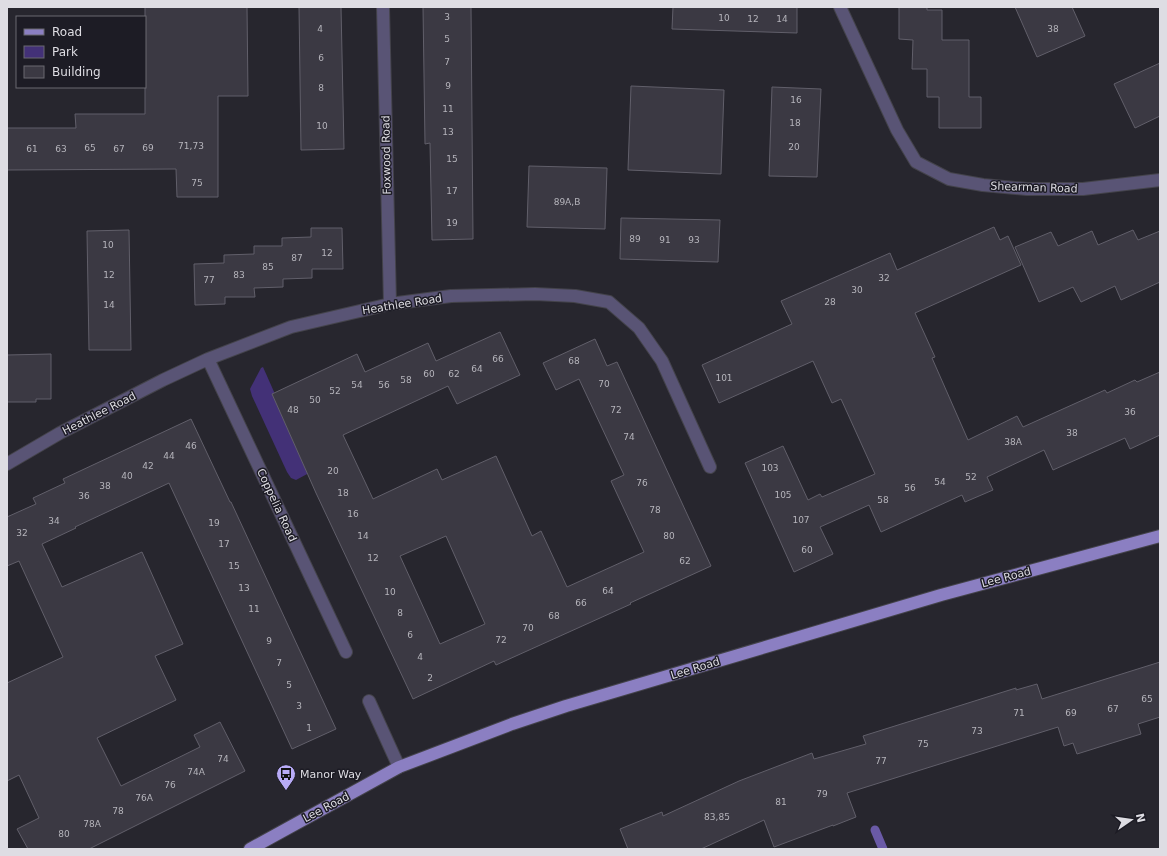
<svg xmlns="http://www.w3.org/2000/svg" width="1167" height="856" viewBox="0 0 1167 856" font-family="'DejaVu Sans',sans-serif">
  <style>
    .green { fill: #433177 }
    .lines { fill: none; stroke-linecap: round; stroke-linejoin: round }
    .stream { stroke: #6a5aa6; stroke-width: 9 }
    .building { fill: #3b3943; stroke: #615f6a; fill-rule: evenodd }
    .minor-casing { stroke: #44434b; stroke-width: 14 }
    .major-casing { stroke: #44434b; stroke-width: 14 }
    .minor { stroke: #595475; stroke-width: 12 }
    .major { stroke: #8b7fc2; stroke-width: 12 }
    .labels { text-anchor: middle; stroke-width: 3; stroke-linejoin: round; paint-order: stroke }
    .number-label { font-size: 9px; fill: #b5b4bb }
    .street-label { font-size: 11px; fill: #dedde3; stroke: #1d1c25 }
    .poi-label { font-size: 11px; fill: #dedde3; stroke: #1d1c25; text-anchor: start }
  </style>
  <rect width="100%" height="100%" fill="#27262e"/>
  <path class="green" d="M 263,367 L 298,446 L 309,473 L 296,480 L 291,478 L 287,472 L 252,396 L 250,389 L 251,387 L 261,368 Z"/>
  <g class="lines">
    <path class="stream" d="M 875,830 L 883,849"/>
  </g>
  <path class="building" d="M 145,7 L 247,7 L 248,96 L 218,96 L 218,197 L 177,197 L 176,169 L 7,170 L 7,128 L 76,128 L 75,114 L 145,114 Z
    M 299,7 L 341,7 L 344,149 L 301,150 Z
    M 423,7 L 471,7 L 473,239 L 432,240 L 430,143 L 425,144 Z
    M 673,7 L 797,7 L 797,33 L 672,29 Z
    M 899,7 L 927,7 L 927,10 L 942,10 L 942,40 L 969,40 L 969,97 L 981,97 L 981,128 L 939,128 L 939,97 L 927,97 L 927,69 L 912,69 L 913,40 L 899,39 Z
    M 1015,7 L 1072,7 L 1085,36 L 1037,57 Z
    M 1160,63 L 1160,116 L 1135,128 L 1114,84 Z
    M 631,86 L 724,90 L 721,174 L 628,170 Z
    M 772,87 L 821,89 L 817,177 L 769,176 Z
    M 529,166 L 607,168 L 605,229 L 527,227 Z
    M 621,218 L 720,220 L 718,262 L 620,259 Z
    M 994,227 L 1000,240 L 1008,236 L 1021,265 L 915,313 L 935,357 L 932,358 L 968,440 L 1017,416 L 1023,427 L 1105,390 L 1107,393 L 1135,380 L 1137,382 L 1160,372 L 1160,435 L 1130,449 L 1125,438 L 1053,470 L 1044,450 L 987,477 L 993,490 L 965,502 L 962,495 L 881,532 L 869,505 L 820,527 L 833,554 L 794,572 L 745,463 L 783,446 L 808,500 L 820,494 L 822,497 L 875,474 L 841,399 L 832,403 L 813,361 L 719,403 L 702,365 L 792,324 L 781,301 L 890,253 L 897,270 Z
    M 311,228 L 342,228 L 343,269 L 312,269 L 312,278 L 283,279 L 283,287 L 254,288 L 255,297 L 225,297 L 225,304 L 195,305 L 194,264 L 224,263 L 224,255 L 254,254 L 254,246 L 282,246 L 282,238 L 311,237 Z
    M 129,230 L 131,350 L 89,350 L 87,231 Z
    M 1133,230 L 1138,240 L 1160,231 L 1160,282 L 1121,300 L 1115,286 L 1081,302 L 1073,287 L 1039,302 L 1015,247 L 1051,232 L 1058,246 L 1092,231 L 1098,245 Z
    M 500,332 L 520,375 L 457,404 L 448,386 L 343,435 L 373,499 L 437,469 L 442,480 L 496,456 L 532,536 L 541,531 L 567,587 L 644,552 L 611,481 L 624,475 L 579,379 L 556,390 L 543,363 L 595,339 L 607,366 L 617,362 L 711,566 L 630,603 L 631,604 L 496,665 L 494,661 L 413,699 L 316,493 L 272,394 L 357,354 L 365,372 L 428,343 L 436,361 ZM 446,536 L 485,624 L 440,644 L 400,556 Z
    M 51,354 L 51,399 L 36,399 L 36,402 L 7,402 L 7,355 Z
    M 191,419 L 230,502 L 231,502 L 336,729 L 292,749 L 169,483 L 75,527 L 76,528 L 42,544 L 62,587 L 142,552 L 183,644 L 155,656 L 176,700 L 97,738 L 121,786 L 200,747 L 194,735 L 220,722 L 245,771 L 89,849 L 28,849 L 17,829 L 39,818 L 19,775 L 7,781 L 7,683 L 63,657 L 19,561 L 7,566 L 7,517 L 36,504 L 33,498 L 65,483 L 63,479 Z
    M 1160,662 L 1160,717 L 1138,724 L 1141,734 L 1077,754 L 1073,743 L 1064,746 L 1058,727 L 847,793 L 856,817 L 833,826 L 833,825 L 774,847 L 764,820 L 701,849 L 628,849 L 620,829 L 662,812 L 663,816 L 739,781 L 812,753 L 814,759 L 866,744 L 863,736 L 1016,688 L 1016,690 L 1037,684 L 1042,699 Z"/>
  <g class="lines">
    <defs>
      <path id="minor" d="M 383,7 L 390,304
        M 840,7 L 897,130 L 916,162 L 949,179 L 983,185 L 1027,189 L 1083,189 L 1160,180
        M 208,359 L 346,652
        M 7,464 L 60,433 L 163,380 L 208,359 L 291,327 L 390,304 L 451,296 L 535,294 L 575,296 L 609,302 L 639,328 L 662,361 L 710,467
        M 369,701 L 399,767"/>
      <path id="major" d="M 250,849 L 399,767 L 512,724 L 566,706 L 941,595 L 1160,536"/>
    </defs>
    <use href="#minor" class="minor-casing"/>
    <use href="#major" class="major-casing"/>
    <use href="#minor" class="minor"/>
    <use href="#major" class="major"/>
  </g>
  <defs>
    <symbol id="bus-pin" viewBox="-11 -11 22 30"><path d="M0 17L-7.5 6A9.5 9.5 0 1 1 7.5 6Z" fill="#b8abf7" stroke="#1d1c25"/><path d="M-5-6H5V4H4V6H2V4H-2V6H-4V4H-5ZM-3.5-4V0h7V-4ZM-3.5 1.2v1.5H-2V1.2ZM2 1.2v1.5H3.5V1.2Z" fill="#111"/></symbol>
  </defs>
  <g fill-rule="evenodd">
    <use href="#bus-pin" x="275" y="763" width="22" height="30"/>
  </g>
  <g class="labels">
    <g class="number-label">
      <text x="447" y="20">3</text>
      <text x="724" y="21">10</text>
      <text x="753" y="22">12</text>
      <text x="782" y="22">14</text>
      <text x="320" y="32">4</text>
      <text x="1053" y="32">38</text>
      <text x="447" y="42">5</text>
      <text x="321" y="61">6</text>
      <text x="447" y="65">7</text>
      <text x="448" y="89">9</text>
      <text x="321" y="91">8</text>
      <text x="796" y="103">16</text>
      <text x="448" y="112">11</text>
      <text x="795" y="126">18</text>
      <text x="322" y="129">10</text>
      <text x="448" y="135">13</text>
      <text x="191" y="149">71,73</text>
      <text x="794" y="150">20</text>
      <text x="90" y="151">65</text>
      <text x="148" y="151">69</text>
      <text x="32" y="152">61</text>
      <text x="61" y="152">63</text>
      <text x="119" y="152">67</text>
      <text x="452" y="162">15</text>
      <text x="197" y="186">75</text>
      <text x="452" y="194">17</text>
      <text x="567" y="205">89A,B</text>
      <text x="452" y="226">19</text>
      <text x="635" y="242">89</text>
      <text x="665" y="243">91</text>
      <text x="694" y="243">93</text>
      <text x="108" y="248">10</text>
      <text x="327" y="256">12</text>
      <text x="297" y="261">87</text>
      <text x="268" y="270">85</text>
      <text x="109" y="278">12</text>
      <text x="239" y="278">83</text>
      <text x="884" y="281">32</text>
      <text x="209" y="283">77</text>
      <text x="857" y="293">30</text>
      <text x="830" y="305">28</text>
      <text x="109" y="308">14</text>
      <text x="498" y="362">66</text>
      <text x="574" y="364">68</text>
      <text x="477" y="372">64</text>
      <text x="429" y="377">60</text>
      <text x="454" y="377">62</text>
      <text x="724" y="381">101</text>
      <text x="406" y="383">58</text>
      <text x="604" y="387">70</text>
      <text x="357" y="388">54</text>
      <text x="384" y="388">56</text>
      <text x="335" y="394">52</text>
      <text x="315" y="403">50</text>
      <text x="293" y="413">48</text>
      <text x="616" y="413">72</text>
      <text x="1130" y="415">36</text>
      <text x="1072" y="436">38</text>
      <text x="629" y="440">74</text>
      <text x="1013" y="445">38A</text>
      <text x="191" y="449">46</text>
      <text x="169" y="459">44</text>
      <text x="148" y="469">42</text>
      <text x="770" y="471">103</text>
      <text x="333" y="474">20</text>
      <text x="127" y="479">40</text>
      <text x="971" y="480">52</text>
      <text x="940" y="485">54</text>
      <text x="642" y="486">76</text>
      <text x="105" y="489">38</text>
      <text x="910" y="491">56</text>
      <text x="343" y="496">18</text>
      <text x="783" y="498">105</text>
      <text x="84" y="499">36</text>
      <text x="883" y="503">58</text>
      <text x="655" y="513">78</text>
      <text x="353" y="517">16</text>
      <text x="801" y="523">107</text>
      <text x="54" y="524">34</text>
      <text x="214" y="526">19</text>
      <text x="22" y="536">32</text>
      <text x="363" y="539">14</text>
      <text x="669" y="539">80</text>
      <text x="224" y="547">17</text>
      <text x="807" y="553">60</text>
      <text x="373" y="561">12</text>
      <text x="685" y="564">62</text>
      <text x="234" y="569">15</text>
      <text x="244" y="591">13</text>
      <text x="608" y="594">64</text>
      <text x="390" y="595">10</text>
      <text x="581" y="606">66</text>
      <text x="254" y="612">11</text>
      <text x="400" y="616">8</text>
      <text x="554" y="619">68</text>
      <text x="528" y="631">70</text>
      <text x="410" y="638">6</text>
      <text x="501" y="643">72</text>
      <text x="269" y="644">9</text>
      <text x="420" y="660">4</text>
      <text x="279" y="666">7</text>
      <text x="430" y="681">2</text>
      <text x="289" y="688">5</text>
      <text x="1147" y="702">65</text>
      <text x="299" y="709">3</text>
      <text x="1113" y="712">67</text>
      <text x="1019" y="716">71</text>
      <text x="1071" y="716">69</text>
      <text x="309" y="731">1</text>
      <text x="977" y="734">73</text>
      <text x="923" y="747">75</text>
      <text x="223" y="762">74</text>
      <text x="881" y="764">77</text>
      <text x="196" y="775">74A</text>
      <text x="170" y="788">76</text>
      <text x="822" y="797">79</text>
      <text x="144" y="801">76A</text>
      <text x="781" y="805">81</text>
      <text x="118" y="814">78</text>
      <text x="717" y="820">83,85</text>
      <text x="92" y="827">78A</text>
      <text x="64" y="837">80</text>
    </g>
    <g class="street-label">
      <text transform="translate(386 155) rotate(-91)" y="4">Foxwood Road</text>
      <text transform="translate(1034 187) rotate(2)" y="4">Shearman Road</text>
      <text transform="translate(402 304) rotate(-9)" y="4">Heathlee Road</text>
      <text transform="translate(99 413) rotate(-27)" y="4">Heathlee Road</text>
      <text transform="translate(277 505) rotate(65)" y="4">Coppelia Road</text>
      <text transform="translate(1006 577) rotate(-15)" y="4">Lee Road</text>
      <text transform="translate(695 668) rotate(-17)" y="4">Lee Road</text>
      <text transform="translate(326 807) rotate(-28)" y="4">Lee Road</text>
    </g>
    <g class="poi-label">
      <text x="300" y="778">Manor Way</text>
    </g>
  </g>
  <rect width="1167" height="856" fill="none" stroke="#dedde3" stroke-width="16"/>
  <rect x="16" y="16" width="130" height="72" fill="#1d1c25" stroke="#6a6971"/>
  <rect x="24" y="29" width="20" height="6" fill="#8b7fc2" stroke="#6a6971"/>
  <text x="52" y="36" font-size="12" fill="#dedde3">Road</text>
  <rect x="24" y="46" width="20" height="12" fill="#433177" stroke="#6a6971"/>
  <text x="52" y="56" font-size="12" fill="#dedde3">Park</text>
  <rect x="24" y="66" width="20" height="12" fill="#3b3943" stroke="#6a6971"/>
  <text x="52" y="76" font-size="12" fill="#dedde3">Building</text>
  <g transform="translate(1131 820) rotate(77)" stroke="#1d1c25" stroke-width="3" paint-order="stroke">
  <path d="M0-3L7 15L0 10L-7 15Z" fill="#dedde3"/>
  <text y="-6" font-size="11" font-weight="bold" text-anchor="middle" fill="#dedde3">N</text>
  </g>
</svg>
